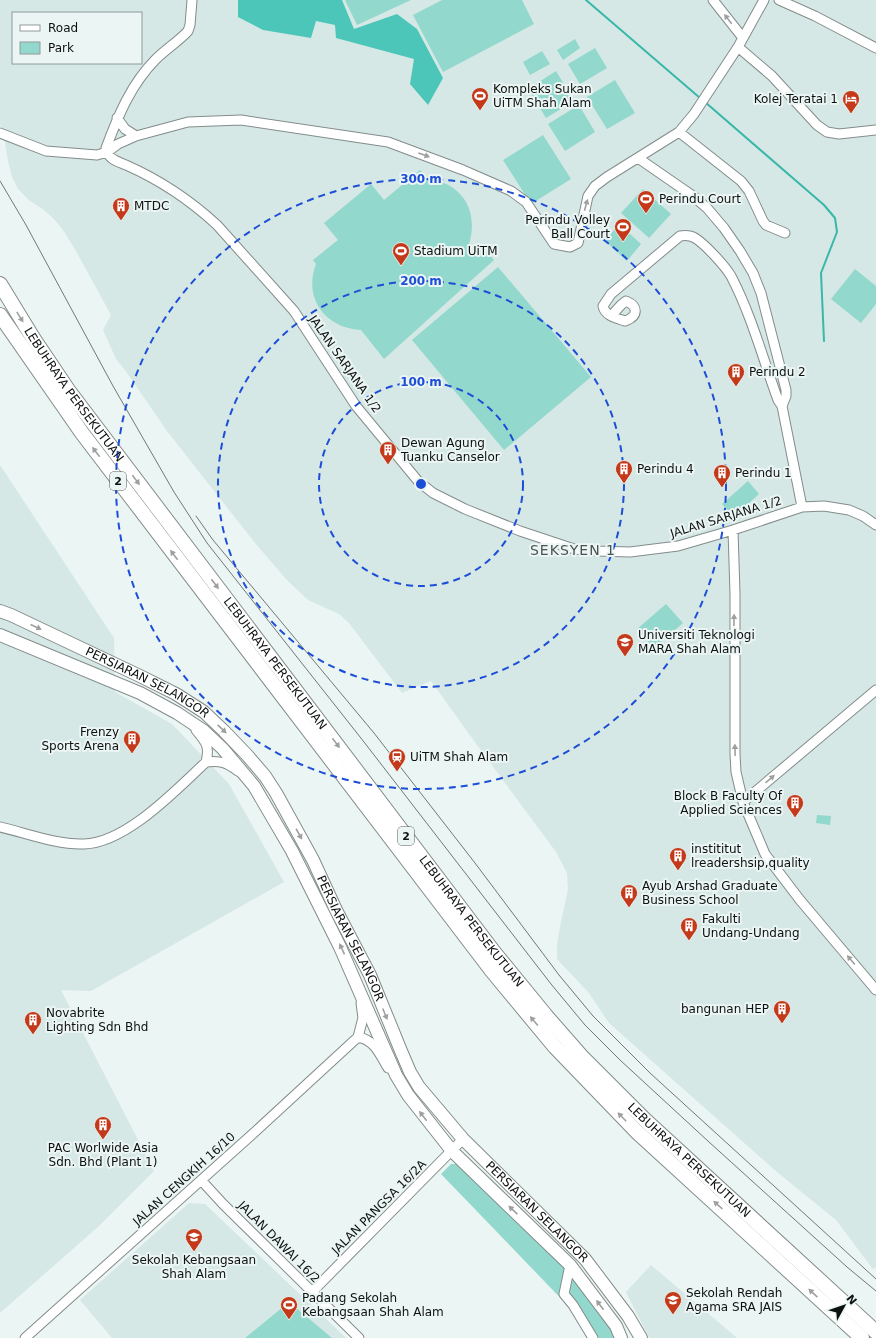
<svg xmlns="http://www.w3.org/2000/svg" width="876" height="1338" viewBox="0 0 876 1338" font-family="'DejaVu Sans',sans-serif">
  <style>
    .built { fill: #d5e8e5; fill-rule: evenodd }
    .green { fill: #92d8cd }
    .forest { fill: #4cc6b8 }
    .lines { fill: none; stroke-linecap: round; stroke-linejoin: round }
    .stream { stroke: #39b7a9; stroke-width: 2 }
    .minor-casing { stroke: #838c8b; stroke-width: 11 }
    .major-casing { stroke: #838c8b; stroke-width: 14 }
    .highway-casing { stroke: #838c8b; stroke-width: 16 }
    .minor { stroke: #fff; stroke-width: 9 }
    .major { stroke: #fff; stroke-width: 12 }
    .highway { stroke: #fff; stroke-width: 14 }
    .tram { stroke: #717877; stroke-width: 1 }
    .oneway { fill: #9ea09f }
    .ring { fill: none; stroke: #1d4ed8; stroke-width: 2; stroke-dasharray: 7 5 }
    .labels { text-anchor: middle; stroke-width: 4; stroke-linejoin: round; paint-order: stroke }
    .shield { fill: #ebf5f3; stroke: #505554; stroke-width: 1 }
    .shield-label { font-size: 11px; font-weight: bold; fill: #0d1110 }
    .poi-label { font-size: 12px; fill: #0d1110; stroke: #ebf5f3; text-anchor: start }
    .street-label { font-size: 12px; fill: #0d1110; stroke: #ebf5f3 }
    .quarter-label { font-size: 14px; letter-spacing: 1px; fill: #4c5453; stroke: #ebf5f3 }
    .centre { fill: #1d4ed8; stroke: #ebf5f3; stroke-width: 2 }
    .ring-label { font-size: 12px; text-anchor: middle; font-weight: bold; fill: #1d4ed8; stroke: #ebf5f3; stroke-width: 4; stroke-linejoin: round; paint-order: stroke }
  </style>
  <rect width="100%" height="100%" fill="#ebf5f3"/>
  <path class="built" d="M 0,0 L 876,0 L 876,1267 L 873,1269 L 836,1220 L 777,1172 L 609,1023 L 589,993 L 557,959 L 557,945 L 560,927 L 568,889 L 567,873 L 556,852 L 477,745 L 431,681 L 402,693 L 349,623 L 339,614 L 308,600 L 286,579 L 255,543 L 167,431 L 125,370 L 116,359 L 103,330 L 111,315 L 76,251 L 63,230 L 54,219 L 44,210 L 30,201 L 18,189 L 12,177 L 8,161 L 3,130 L 0,125 ZM 13,13 L 141,13 L 141,63 L 13,63 Z
    M 0,465 L 114,638 L 115,692 L 172,724 L 229,784 L 284,882 L 91,991 L 61,990 L 154,1171 L 99,1226 L 0,1313 Z
    M 189,1203 L 205,1204 L 346,1338 L 112,1338 L 80,1300 Z
    M 651,1265 L 737,1338 L 649,1338 L 626,1292 Z"/>
  <path class="green" d="M 345,0 L 411,0 L 357,25 Z
    M 442,0 L 522,0 L 534,24 L 443,72 L 413,15 Z
    M 575,39 L 580,48 L 563,60 L 557,50 Z
    M 595,48 L 607,68 L 580,84 L 568,64 Z
    M 542,51 L 550,64 L 530,75 L 523,62 Z
    M 556,71 L 574,101 L 546,118 L 528,89 Z
    M 615,80 L 635,113 L 607,129 L 587,97 Z
    M 579,105 L 595,132 L 565,151 L 548,124 Z
    M 543,135 L 571,179 L 531,204 L 503,160 Z
    M 420,170 L 425,175 L 422,179 C 461,179 481,211 468,247 L 475,255 L 484,248 L 494,260 L 384,359 L 361,330 C 325,328 303,298 316,264 L 313,260 L 338,240 L 324,223 L 371,184 L 384,200 Z
    M 643,189 L 671,214 L 649,238 L 621,213 Z
    M 619,224 L 641,244 L 627,261 L 605,241 Z
    M 498,267 L 591,377 L 504,450 L 412,340 Z
    M 855,269 L 876,286 L 876,304 L 861,323 L 831,299 Z
    M 748,481 L 759,494 L 734,517 L 722,504 Z
    M 666,604 L 683,623 L 654,648 L 637,629 Z
    M 817,815 L 831,816 L 830,825 L 816,823 Z
    M 451,1164 L 457,1164 L 572,1272 L 614,1326 L 617,1338 L 599,1338 L 441,1174 Z
    M 289,1302 L 332,1338 L 245,1338 Z"/>
  <path class="forest" d="M 238,0 L 342,0 L 354,29 L 397,14 L 417,29 L 443,78 L 428,105 L 410,84 L 414,59 L 336,38 L 335,25 L 316,21 L 311,38 L 263,30 L 238,17 Z"/>
  <g class="lines">
    <path class="stream" d="M 586,0 L 700,98
      M 705,102 L 824,205 L 835,218 L 837,232 L 821,273 L 824,341"/>
    <defs>
      <path id="minor" d="M 192,0 L 190,25 L 188,31 C 179,41 166,49 156,59 C 131,84 118,116 106,148 C 108,159 116,161 126,165 C 160,180 190,200 217,225 L 294,311 L 356,406 L 418,481 L 433,493 L 465,509 L 520,531 L 574,549 L 597,551 L 630,552 L 678,546 L 733,530 L 802,507 L 824,506 L 849,510 L 863,516 L 876,525
        M 713,0 L 743,38
        M 779,0 L 815,16 L 876,48
        M 738,47 L 772,76 L 817,125 L 827,132 L 839,134 L 876,130
        M 117,118 L 125,129 L 136,136
        M 679,132 L 741,181 L 749,191 L 763,221 L 766,225 L 785,233
        M 0,133 L 46,151 L 97,155 L 107,152 L 118,144 L 136,136 L 188,122 L 241,120 L 388,142 L 463,170 L 511,191 L 526,202 L 554,244 L 570,247 L 578,243 L 588,196 L 595,186 L 607,177 L 679,132 L 694,114 L 738,47 L 764,0
        M 638,158 L 693,196 L 707,208 L 724,228 L 740,251 L 753,273 L 761,293 L 786,390 L 786,396 L 782,406 L 802,507
        M 611,316 L 621,305 L 626,301 C 638,306 639,316 625,321 C 616,318 605,316 603,306 L 611,294 L 680,236 C 686,235 690,235 695,238 C 705,244 725,266 731,276 C 751,314 763,359 778,400 L 782,406
        M 733,530 L 735,594 L 735,754 L 736,772 L 743,802
        M 876,690 L 743,802 L 765,854 L 800,900 L 876,990
        M 196,730 C 206,742 210,746 206,762
        M 0,827 C 26,833 57,845 84,844 C 126,843 176,790 206,762 C 221,760 227,763 238,771
        M 358,1037 C 375,1040 380,1055 388,1068
        M 201,1180 L 223,1204 L 359,1338
        M 570,1265 L 564,1294 L 573,1305 L 593,1338
        M 312,1292 L 463,1139
        M 25,1338 L 257,1130 L 358,1037 L 363,1018 L 361,1003"/>
      <g id="major">
        <path id="s1" d="M 0,611 L 11,615 L 142,677 L 176,694 L 204,712 L 224,731 L 247,755 L 265,776 L 276,793 L 313,860 L 336,910 L 370,975 L 401,1051 L 410,1072 L 419,1087 L 463,1139 L 585,1259 L 628,1316 L 641,1338"/>
        <path d="M 0,635 L 140,693 L 177,713 L 204,731 L 223,749 L 254,786 L 292,851 L 340,947 L 396,1075 L 408,1095 L 452,1151 L 570,1265 L 616,1326 L 621,1338"/>
      </g>
      <g id="highway">
        <path id="s2" d="M 0,284 L 33,338 L 68,390 L 493,951 L 547,1017 L 583,1058 L 645,1120 L 876,1332"/>
        <path d="M 0,315 L 82,433 L 492,971 L 555,1047 L 636,1131 L 862,1338"/>
      </g>
    </defs>
    <use href="#minor" class="minor-casing"/>
    <use href="#major" class="major-casing"/>
    <use href="#highway" class="highway-casing"/>
    <use href="#minor" class="minor"/>
    <use href="#major" class="major"/>
    <use href="#highway" class="highway"/>
    <path class="tram" d="M 0,181 L 26,225 L 113,386 L 174,492 L 207,543 L 364,742 L 551,984 L 585,1025 L 620,1060 L 709,1142 L 847,1267 L 876,1291
      M 196,516 L 213,540 L 374,733 L 475,863 L 559,975 L 593,1016 L 650,1073 L 876,1279"/>
  </g>
  <defs><path id="oneway-solid" d="M-6-.8H1V-3.2L6.5 0L1 3.2V.8H-6Z"/></defs>
  <g class="oneway">
    <use href="#oneway-solid" transform="translate(728 19) rotate(-128)"/>
    <use href="#oneway-solid" transform="translate(424 155) rotate(20)"/>
    <use href="#oneway-solid" transform="translate(586 205) rotate(-75)"/>
    <use href="#oneway-solid" transform="translate(20 317) rotate(58)"/>
    <use href="#oneway-solid" transform="translate(96 452) rotate(-127)"/>
    <use href="#oneway-solid" transform="translate(136 480) rotate(53)"/>
    <use href="#oneway-solid" transform="translate(174 555) rotate(-127)"/>
    <use href="#oneway-solid" transform="translate(215 584) rotate(53)"/>
    <use href="#oneway-solid" transform="translate(734 620) rotate(-89)"/>
    <use href="#oneway-solid" transform="translate(36 627) rotate(25)"/>
    <use href="#oneway-solid" transform="translate(222 729) rotate(43)"/>
    <use href="#oneway-solid" transform="translate(336 743) rotate(53)"/>
    <use href="#oneway-solid" transform="translate(735 750) rotate(-91)"/>
    <use href="#oneway-solid" transform="translate(770 779) rotate(-41)"/>
    <use href="#oneway-solid" transform="translate(299 834) rotate(61)"/>
    <use href="#oneway-solid" transform="translate(342 949) rotate(-115)"/>
    <use href="#oneway-solid" transform="translate(851 960) rotate(-130)"/>
    <use href="#oneway-solid" transform="translate(385 1014) rotate(68)"/>
    <use href="#oneway-solid" transform="translate(534 1021) rotate(-130)"/>
    <use href="#oneway-solid" transform="translate(423 1116) rotate(-127)"/>
    <use href="#oneway-solid" transform="translate(622 1117) rotate(-134)"/>
    <use href="#oneway-solid" transform="translate(718 1205) rotate(-138)"/>
    <use href="#oneway-solid" transform="translate(513 1210) rotate(-137)"/>
    <use href="#oneway-solid" transform="translate(813 1293) rotate(-137)"/>
    <use href="#oneway-solid" transform="translate(600 1305) rotate(-127)"/>
  </g>
  <g class="ring">
    <circle cx="421" cy="484" r="102"/>
    <circle cx="421" cy="484" r="203"/>
    <circle cx="421" cy="484" r="305"/>
  </g>
  <defs>
    <symbol id="stadium-pin" viewBox="-11 -11 22 30"><path d="M0 17L-7.5 6A9.5 9.5 0 1 1 7.5 6Z" fill="#c33919" stroke="#ebf5f3"/><path d="M0-5a6.5 5 0 1 0 0 10a6.5 5 0 1 0 0-10ZM-3.5-1.8h7v3.6h-7Z" fill="#fff"/></symbol>
    <symbol id="hotel-pin" viewBox="-11 -11 22 30"><path d="M0 17L-7.5 6A9.5 9.5 0 1 1 7.5 6Z" fill="#c33919" stroke="#ebf5f3"/><path d="M-6-4.5h1.5V1H6V5H4.5V3h-9V5H-6ZM-4 0a1.8 1.8 0 1 1 3.6 0ZM.5 0V-2.5h3Q6-2.5 6 0Z" fill="#fff"/></symbol>
    <symbol id="building-pin" viewBox="-11 -11 22 30"><path d="M0 17L-7.5 6A9.5 9.5 0 1 1 7.5 6Z" fill="#c33919" stroke="#ebf5f3"/><path d="M-4-6H4V6H1V3H-1V6H-4ZM-2.5-4.3h1.7v1.8h-1.7ZM.8-4.3h1.7v1.8H.8ZM-2.5-1h1.7V.8h-1.7ZM.8-1h1.7V.8H.8Z" fill="#fff"/></symbol>
    <symbol id="university-pin" viewBox="-11 -11 22 30"><path d="M0 17L-7.5 6A9.5 9.5 0 1 1 7.5 6Z" fill="#c33919" stroke="#ebf5f3"/><path d="M0-5L7-2L0 1L-7-2ZM-4 1L0 2.5L4 1V4Q0 6-4 4Z" fill="#fff"/></symbol>
    <symbol id="station-pin" viewBox="-11 -11 22 30"><path d="M0 17L-7.5 6A9.5 9.5 0 1 1 7.5 6Z" fill="#c33919" stroke="#ebf5f3"/><path d="M-3-6H3Q5-6 5-4V2Q5 4 3 4L4.5 6H3L1.5 4h-3L-3 6H-4.5L-3 4Q-5 4-5 2V-4Q-5-6-3-6ZM-3.5-4v3h7v-3ZM-3.5 1v1.5H-2V1ZM2 1v1.5H3.5V1Z" fill="#fff"/></symbol>
    <symbol id="school-pin" viewBox="-11 -11 22 30"><path d="M0 17L-7.5 6A9.5 9.5 0 1 1 7.5 6Z" fill="#c33919" stroke="#ebf5f3"/><path d="M0-5L7-2L0 1L-7-2ZM-4 1L0 2.5L4 1V4Q0 6-4 4Z" fill="#fff"/></symbol>
  </defs>
  <g fill-rule="evenodd">
    <use href="#stadium-pin" x="470" y="86" width="20" height="27"/>
    <use href="#hotel-pin" x="841" y="89" width="20" height="27"/>
    <use href="#stadium-pin" x="636" y="189" width="20" height="27"/>
    <use href="#building-pin" x="111" y="196" width="20" height="27"/>
    <use href="#stadium-pin" x="613" y="217" width="20" height="27"/>
    <use href="#stadium-pin" x="391" y="241" width="20" height="27"/>
    <use href="#building-pin" x="726" y="362" width="20" height="27"/>
    <use href="#building-pin" x="378" y="440" width="20" height="27"/>
    <use href="#building-pin" x="614" y="459" width="20" height="27"/>
    <use href="#building-pin" x="712" y="463" width="20" height="27"/>
    <use href="#university-pin" x="615" y="632" width="20" height="27"/>
    <use href="#building-pin" x="122" y="729" width="20" height="27"/>
    <use href="#station-pin" x="387" y="747" width="20" height="27"/>
    <use href="#building-pin" x="785" y="793" width="20" height="27"/>
    <use href="#building-pin" x="668" y="846" width="20" height="27"/>
    <use href="#building-pin" x="619" y="883" width="20" height="27"/>
    <use href="#building-pin" x="679" y="916" width="20" height="27"/>
    <use href="#building-pin" x="772" y="999" width="20" height="27"/>
    <use href="#building-pin" x="23" y="1010" width="20" height="27"/>
    <use href="#building-pin" x="93" y="1115" width="20" height="27"/>
    <use href="#school-pin" x="184" y="1227" width="20" height="27"/>
    <use href="#school-pin" x="663" y="1290" width="20" height="27"/>
    <use href="#stadium-pin" x="279" y="1295" width="20" height="27"/>
  </g>
  <g class="labels">
    <g class="shield">
      <rect x="110" y="472" width="16" height="18" rx="3"/>
      <rect x="398" y="827" width="16" height="18" rx="3"/>
    </g>
    <g class="shield-label">
      <text x="118" y="485">2</text>
      <text x="406" y="840">2</text>
    </g>
    <g class="poi-label">
      <text x="493" y="93">Kompleks Sukan<tspan x="493" dy="14">UiTM Shah Alam</tspan></text>
      <text x="838" y="103" text-anchor="end">Kolej Teratai 1</text>
      <text x="659" y="203">Perindu Court</text>
      <text x="134" y="210">MTDC</text>
      <text x="610" y="224" text-anchor="end">Perindu Volley<tspan x="610" dy="14">Ball Court</tspan></text>
      <text x="414" y="255">Stadium UiTM</text>
      <text x="749" y="376">Perindu 2</text>
      <text x="401" y="447">Dewan Agung<tspan x="401" dy="14">Tuanku Canselor</tspan></text>
      <text x="637" y="473">Perindu 4</text>
      <text x="735" y="477">Perindu 1</text>
      <text x="638" y="639">Universiti Teknologi<tspan x="638" dy="14">MARA Shah Alam</tspan></text>
      <text x="119" y="736" text-anchor="end">Frenzy<tspan x="119" dy="14">Sports Arena</tspan></text>
      <text x="410" y="761">UiTM Shah Alam</text>
      <text x="782" y="800" text-anchor="end">Block B Faculty Of<tspan x="782" dy="14">Applied Sciences</tspan></text>
      <text x="691" y="853">instititut<tspan x="691" dy="14">lreadershsip,quality</tspan></text>
      <text x="642" y="890">Ayub Arshad Graduate<tspan x="642" dy="14">Business School</tspan></text>
      <text x="702" y="923">Fakulti<tspan x="702" dy="14">Undang-Undang</tspan></text>
      <text x="769" y="1013" text-anchor="end">bangunan HEP</text>
      <text x="46" y="1017">Novabrite<tspan x="46" dy="14">Lighting Sdn Bhd</tspan></text>
      <text x="103" y="1152" text-anchor="middle">PAC Worlwide Asia<tspan x="103" dy="14">Sdn. Bhd (Plant 1)</tspan></text>
      <text x="194" y="1264" text-anchor="middle">Sekolah Kebangsaan<tspan x="194" dy="14">Shah Alam</tspan></text>
      <text x="686" y="1297">Sekolah Rendah<tspan x="686" dy="14">Agama SRA JAIS</tspan></text>
      <text x="302" y="1302">Padang Sekolah<tspan x="302" dy="14">Kebangsaan Shah Alam</tspan></text>
    </g>
    <g class="street-label">
      <text transform="translate(345 364) rotate(55)" y="4">JALAN SARJANA 1/2</text>
      <text dy="4" stroke="none"><textPath href="#s2" startOffset="133">LEBUHRAYA PERSEKUTUAN</textPath></text>
      <text transform="translate(726 517) rotate(-17)" y="4">JALAN SARJANA 1/2</text>
      <text dy="4" stroke="none"><textPath href="#s2" startOffset="469">LEBUHRAYA PERSEKUTUAN</textPath></text>
      <text dy="4" stroke="none"><textPath href="#s1" startOffset="164">PERSIARAN SELANGOR</textPath></text>
      <text dy="4" stroke="none"><textPath href="#s2" startOffset="793">LEBUHRAYA PERSEKUTUAN</textPath></text>
      <text dy="4" stroke="none"><textPath href="#s1" startOffset="500">PERSIARAN SELANGOR</textPath></text>
      <text dy="4" stroke="none"><textPath href="#s2" startOffset="1117">LEBUHRAYA PERSEKUTUAN</textPath></text>
      <text transform="translate(184 1179) rotate(-42)" y="4">JALAN CENGKIH 16/10</text>
      <text transform="translate(379 1207) rotate(-45)" y="4">JALAN PANGSA 16/2A</text>
      <text dy="4" stroke="none"><textPath href="#s1" startOffset="836">PERSIARAN SELANGOR</textPath></text>
      <text transform="translate(279 1242) rotate(45)" y="4">JALAN DAWAI 16/2</text>
    </g>
    <g class="quarter-label">
      <text x="573" y="555">SEKSYEN 1</text>
    </g>
  </g>
  <circle cx="421" cy="484" r="6" class="centre"/>
  <g class="ring-label">
    <text x="421" y="183">300 m</text>
    <text x="421" y="285">200 m</text>
    <text x="421" y="386">100 m</text>
  </g>
  <rect x="12" y="12" width="130" height="52" fill="#ebf5f3" stroke="#929a98"/>
  <rect x="20" y="25" width="20" height="6" fill="#ffffff" stroke="#929a98"/>
  <text x="48" y="32" font-size="12" fill="#0d1110">Road</text>
  <rect x="20" y="42" width="20" height="12" fill="#92d8cd" stroke="#929a98"/>
  <text x="48" y="52" font-size="12" fill="#0d1110">Park</text>
  <g transform="translate(844 1306) rotate(50)" stroke="#ebf5f3" stroke-width="3" paint-order="stroke">
  <path d="M0-3L7 15L0 10L-7 15Z" fill="#0d1110"/>
  <text y="-6" font-size="11" font-weight="bold" text-anchor="middle" fill="#0d1110">N</text>
  </g>
</svg>
